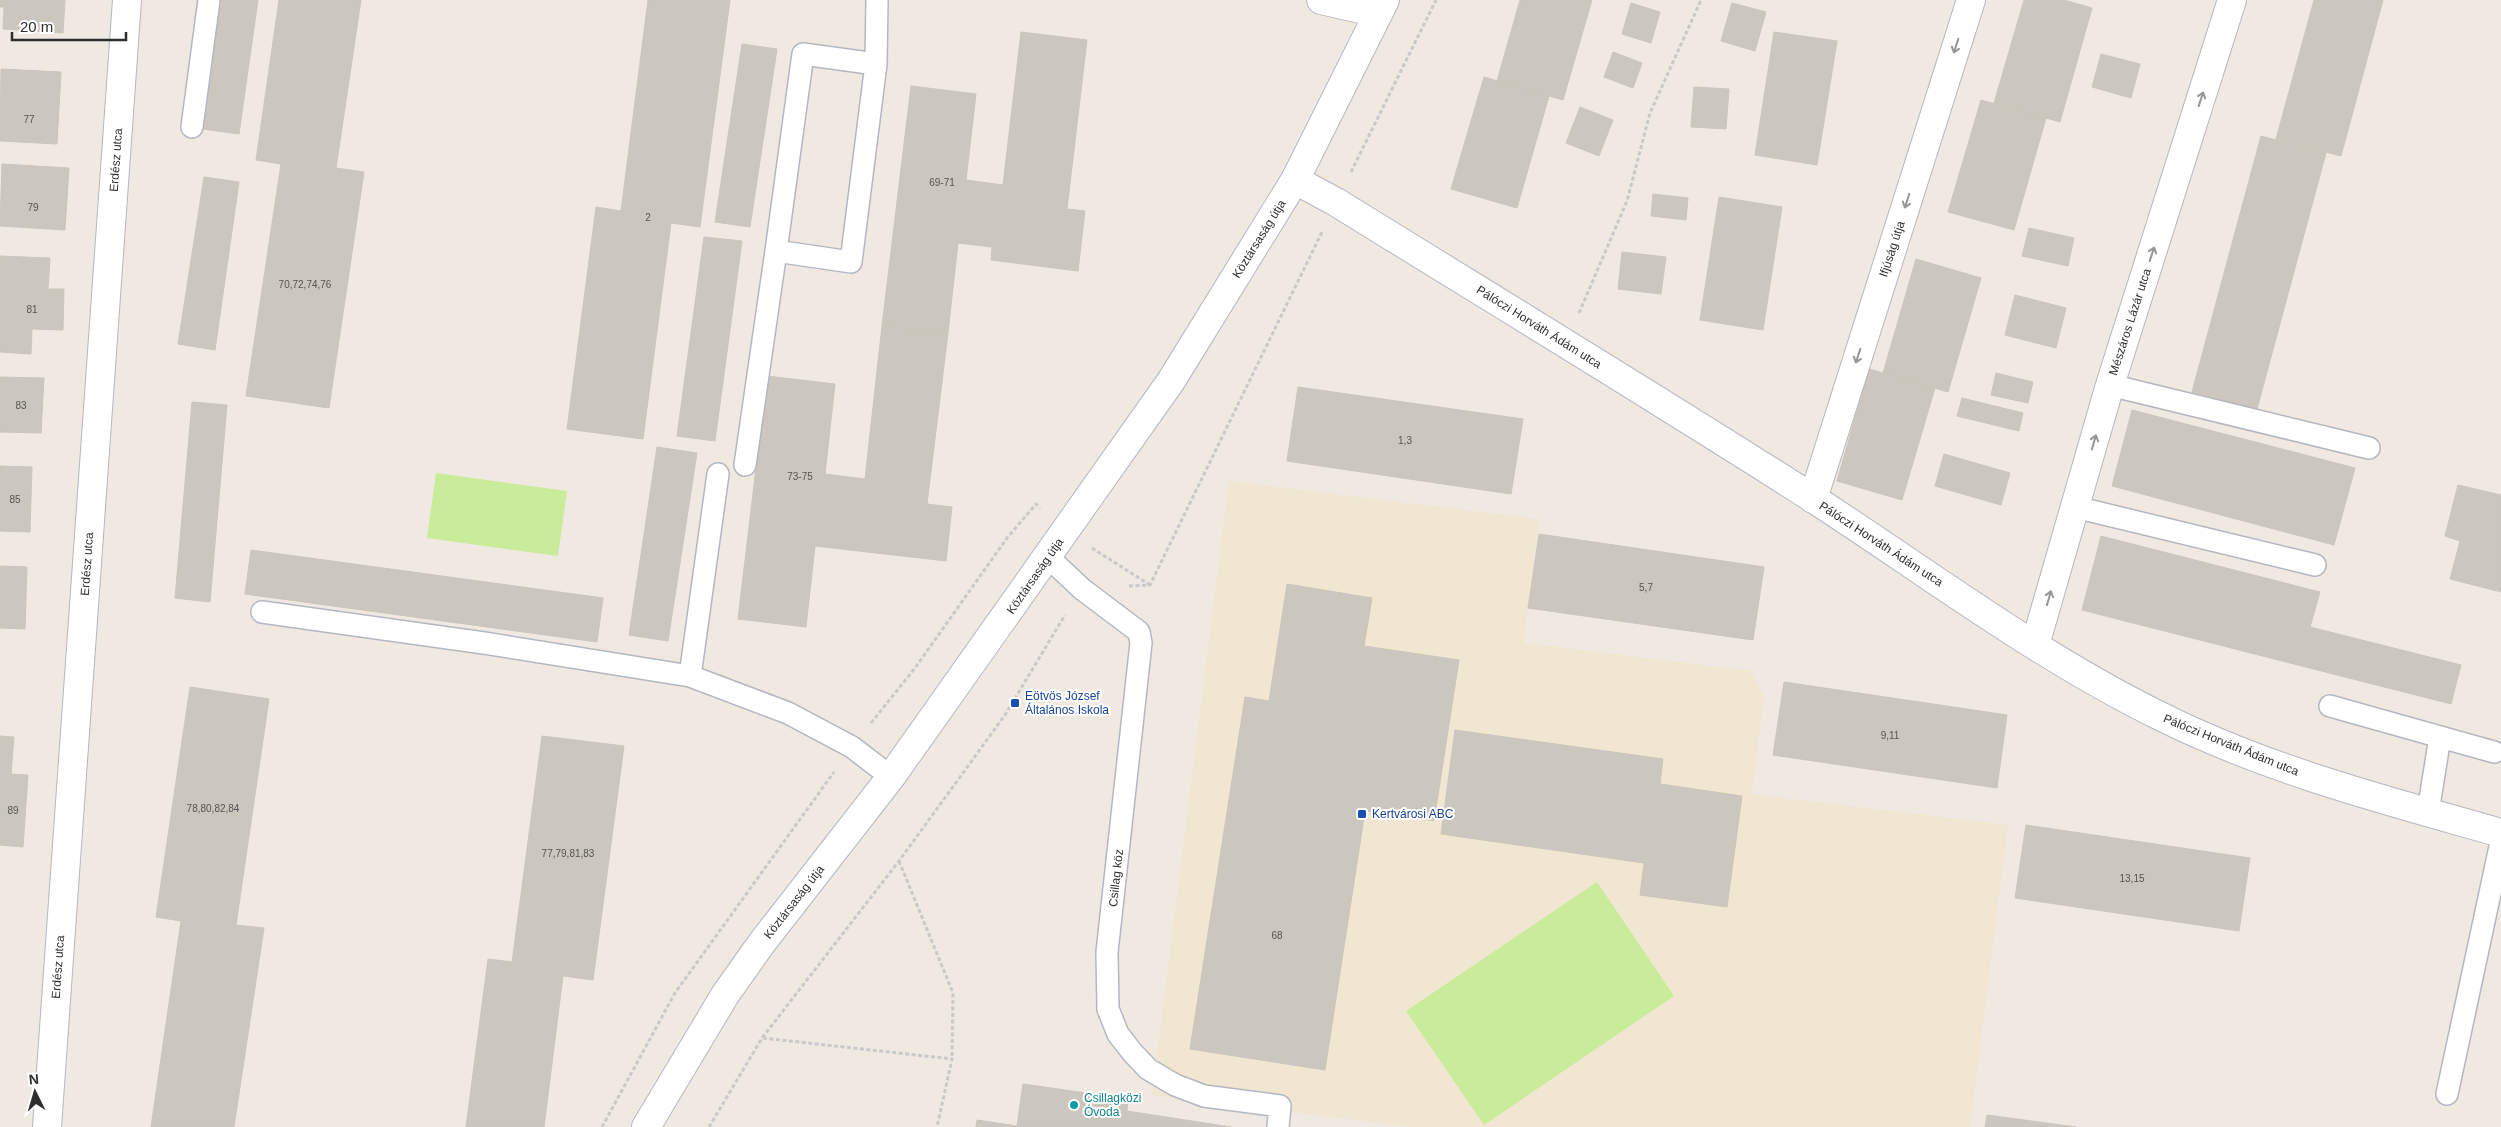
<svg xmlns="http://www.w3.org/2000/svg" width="2501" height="1127" viewBox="0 0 2501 1127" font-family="Arial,sans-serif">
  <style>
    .education { fill: #f0e6d1 }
    .pitch { fill: #c9ec9a }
    .building { fill: #cbc7bf; stroke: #cbc5ba }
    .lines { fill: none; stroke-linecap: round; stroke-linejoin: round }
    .lane-casing { stroke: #b4b7c1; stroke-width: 24 }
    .street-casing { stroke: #b4b7c1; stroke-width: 30 }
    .secondary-casing { stroke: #b4b7c1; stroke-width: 30 }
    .path { stroke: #c9c9c9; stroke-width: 3; stroke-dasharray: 4 2.5; stroke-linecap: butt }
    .lane { stroke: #fff; stroke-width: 21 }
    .street { stroke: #fff; stroke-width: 28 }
    .secondary { stroke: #fff; stroke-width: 28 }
    .oneway { stroke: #969696 }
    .transit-dot { fill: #1a4fb4; stroke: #fff; stroke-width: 2 }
    .culture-dot { fill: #0f9aa8; stroke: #fff; stroke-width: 2 }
    .labels { text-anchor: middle; stroke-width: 4; stroke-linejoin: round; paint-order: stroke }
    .number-label { font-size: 10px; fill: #555452 }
    .street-label { font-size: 12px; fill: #2e2e2e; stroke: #fff }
    .transit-label { font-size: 12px; fill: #164399; stroke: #fff; text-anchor: start }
    .culture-label { font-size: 12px; fill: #0d838f; stroke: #fff; text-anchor: start }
  </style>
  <rect width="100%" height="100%" fill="#efe9e1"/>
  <path class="education" d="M 1229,481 L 1539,519 L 1523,643 L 1751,671 L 1764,697 L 1752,794 L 2008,825 L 1970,1127 L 1412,1127 L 1152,1095 Z"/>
  <path class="pitch" d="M 436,473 L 567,491 L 558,556 L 427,538 Z
    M 1597,882 L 1674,996 L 1484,1125 L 1406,1011 Z"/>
  <path class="building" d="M 0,0 L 65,0 L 63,33 L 3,29 L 4,7 L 0,7 Z
    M 221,0 L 258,0 L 239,134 L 203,129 Z
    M 279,0 L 361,0 L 336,168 L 364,172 L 329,408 L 246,396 L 281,164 L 256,160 Z
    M 648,0 L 730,0 L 700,227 L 671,223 L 643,439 L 567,429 L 596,207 L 621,211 Z
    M 1520,0 L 1592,0 L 1563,100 L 1497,81 Z
    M 2024,0 L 2064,0 L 2092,8 L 2060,122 L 1994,103 Z
    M 2314,0 L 2383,0 L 2341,156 L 2276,139 Z
    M 1631,3 L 1660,12 L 1651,43 L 1622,34 Z
    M 1732,3 L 1766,12 L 1755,51 L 1721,41 Z
    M 1021,32 L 1087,40 L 1067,209 L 1085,211 L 1078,271 L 991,260 L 992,247 L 958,243 L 948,333 L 882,326 L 911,86 L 976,94 L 966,180 L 1003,185 Z
    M 1774,32 L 1837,41 L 1817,165 L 1755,155 Z
    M 742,44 L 777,49 L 750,227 L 715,222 Z
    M 1613,52 L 1642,63 L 1633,88 L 1604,77 Z
    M 2101,54 L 2140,64 L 2131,98 L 2092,87 Z
    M 1,69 L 61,72 L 57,144 L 0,141 Z
    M 1484,77 L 1549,96 L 1517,208 L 1451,189 Z
    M 1694,87 L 1729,89 L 1726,129 L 1691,127 Z
    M 1981,100 L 2046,118 L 2014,230 L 1948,212 Z
    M 1580,107 L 1613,120 L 1599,156 L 1566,143 Z
    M 2261,136 L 2326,153 L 2257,409 L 2192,392 Z
    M 2,164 L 69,168 L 65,230 L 0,226 Z
    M 204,177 L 239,182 L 215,350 L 178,344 Z
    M 1653,194 L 1688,198 L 1686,220 L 1651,216 Z
    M 1719,197 L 1782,207 L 1763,330 L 1700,320 Z
    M 2029,228 L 2074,238 L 2068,266 L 2022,256 Z
    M 704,237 L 742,241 L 715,441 L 677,436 Z
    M 1622,252 L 1666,257 L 1661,294 L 1618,289 Z
    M 0,256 L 50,258 L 48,289 L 64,289 L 63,330 L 32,329 L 31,354 L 0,352 Z
    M 1916,259 L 1981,278 L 1948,392 L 1883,373 Z
    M 2015,295 L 2066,308 L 2056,348 L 2005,335 Z
    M 882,326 L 948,333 L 927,504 L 952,507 L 946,561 L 815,546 L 806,627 L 738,619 L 767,376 L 835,384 L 825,474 L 865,479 Z
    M 1869,369 L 1935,388 L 1902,500 L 1837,481 Z
    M 1996,373 L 2033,382 L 2028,403 L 1991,395 Z
    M 0,377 L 44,378 L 41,433 L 0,432 Z
    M 1298,387 L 1523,419 L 1511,494 L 1287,461 Z
    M 1962,398 L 2023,413 L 2019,431 L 1957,416 Z
    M 192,402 L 227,405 L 210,602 L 175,598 Z
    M 2132,410 L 2355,468 L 2334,545 L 2112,486 Z
    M 657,447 L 697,453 L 668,641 L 629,635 Z
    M 1944,454 L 2010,473 L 2001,505 L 1935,486 Z
    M 0,466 L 32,467 L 30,532 L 0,531 Z
    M 2458,485 L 2501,495 L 2501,592 L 2450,579 L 2460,541 L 2445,536 Z
    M 1539,534 L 1764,567 L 1753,640 L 1528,608 Z
    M 2101,536 L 2320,592 L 2310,627 L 2461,665 L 2451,704 L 2082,610 Z
    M 251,550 L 603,598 L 597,642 L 245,594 Z
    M 0,566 L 27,567 L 25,629 L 0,628 Z
    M 1287,584 L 1372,598 L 1364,646 L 1459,660 L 1434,821 L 1365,811 L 1325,1070 L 1190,1049 L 1245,697 L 1269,701 Z
    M 1784,682 L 2007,715 L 1997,788 L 1773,755 Z
    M 190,687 L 269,699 L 236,925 L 264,928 L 234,1127 L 151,1127 L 181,921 L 156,917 Z
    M 1455,730 L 1663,759 L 1660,784 L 1742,796 L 1727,907 L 1640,895 L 1644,863 L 1441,834 Z
    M 0,736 L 14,737 L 11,774 L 28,775 L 23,847 L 0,845 Z
    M 542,736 L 624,746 L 593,980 L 563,976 L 544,1127 L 466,1127 L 488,959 L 512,962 Z
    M 2026,825 L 2250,858 L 2239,931 L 2015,898 Z
    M 1023,1084 L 1128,1099 L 1127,1111 L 1231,1127 L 976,1127 L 977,1120 L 1017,1126 Z
    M 1987,1115 L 2076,1127 L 1985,1127 Z"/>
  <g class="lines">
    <defs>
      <path id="lane" d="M 192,127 L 209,0
        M 776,251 L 803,54 L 876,64
        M 2110,385 L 2369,448
        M 745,465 L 776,251 L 851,262 L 876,64 L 877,0
        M 2075,507 L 2315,565
        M 1048,557 L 1082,589 L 1139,632 L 1141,643 L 1107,952 L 1108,1009 L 1118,1034 L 1132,1052 L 1148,1069 L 1175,1085 L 1204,1096 L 1280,1106 L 1278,1127
        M 262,612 L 484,643 L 690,676 L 788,713 L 852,747 L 891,777
        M 690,676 L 718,474
        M 2330,706 L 2494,752
        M 2428,812 L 2440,737
        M 2447,1094 L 2501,842"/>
      <path id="street" d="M 1321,0 L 1378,13
        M 1295,180 L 1336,202 C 1496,301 1656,398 1814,499 C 1928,573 2038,656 2160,716 C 2268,770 2385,800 2501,833
        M 1813,499 L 1971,0
        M 2035,645 L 2110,385 L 2232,0
        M 47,1127 L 127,0"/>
      <path id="secondary" d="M 646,1127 L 725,995 L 761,944 L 891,777 L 1171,381 L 1295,180 L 1385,0"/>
    </defs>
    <use href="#lane" class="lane-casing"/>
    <use href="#street" class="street-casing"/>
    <use href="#secondary" class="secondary-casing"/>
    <path class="path" d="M 1351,172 L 1436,0
      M 1579,313 L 1627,201 L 1650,113 L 1701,0
      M 1092,548 L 1150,585
      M 1129,586 L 1150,585 L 1322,232
      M 871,723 L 915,668 L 1007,538 L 1036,504 L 1040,508
      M 899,861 L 953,993 L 952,1059
      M 763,1038 L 952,1059 L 937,1127
      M 602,1127 L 675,993 L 834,772
      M 709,1127 L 762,1038 L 899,861 L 1005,715 L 1065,615"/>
    <use href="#lane" class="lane"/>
    <use href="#street" class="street"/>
    <use href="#secondary" class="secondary"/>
  </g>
  <defs><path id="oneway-shaft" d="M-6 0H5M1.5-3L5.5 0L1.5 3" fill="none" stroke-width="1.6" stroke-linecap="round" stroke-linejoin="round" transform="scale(1.25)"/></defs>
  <g class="oneway">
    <use href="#oneway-shaft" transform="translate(1956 46) rotate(108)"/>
    <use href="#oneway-shaft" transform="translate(2201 99) rotate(-72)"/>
    <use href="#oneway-shaft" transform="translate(1907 201) rotate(108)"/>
    <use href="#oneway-shaft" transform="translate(2152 254) rotate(-72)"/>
    <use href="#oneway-shaft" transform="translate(1858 356) rotate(108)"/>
    <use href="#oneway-shaft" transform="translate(2094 442) rotate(-74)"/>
    <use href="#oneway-shaft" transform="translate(2049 598) rotate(-74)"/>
  </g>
  <g class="transit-dot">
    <rect x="1010" y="698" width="10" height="10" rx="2.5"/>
    <rect x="1357" y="809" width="10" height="10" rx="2.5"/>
  </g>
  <circle class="culture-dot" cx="1074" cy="1105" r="5"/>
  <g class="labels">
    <g class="number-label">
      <text x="29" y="123">77</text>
      <text x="942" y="186">69-71</text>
      <text x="33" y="211">79</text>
      <text x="648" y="221">2</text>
      <text x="305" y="288">70,72,74,76</text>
      <text x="32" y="313">81</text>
      <text x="21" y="409">83</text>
      <text x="1405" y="444">1,3</text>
      <text x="800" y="480">73-75</text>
      <text x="15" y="503">85</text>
      <text x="1646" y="591">5,7</text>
      <text x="1890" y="739">9,11</text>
      <text x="213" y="812">78,80,82,84</text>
      <text x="13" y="814">89</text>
      <text x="568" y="857">77,79,81,83</text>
      <text x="2132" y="882">13,15</text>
      <text x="1277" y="939">68</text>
    </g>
    <g class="street-label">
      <text transform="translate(116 160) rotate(-86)" y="4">Erdész utca</text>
      <text transform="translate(1259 239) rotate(-58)" y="4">Köztársaság útja</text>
      <text transform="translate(1892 249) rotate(-72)" y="4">Ifjúság útja</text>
      <text transform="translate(2130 322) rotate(-72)" y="4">Mészáros Lázár utca</text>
      <text transform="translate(1539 327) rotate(32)" y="4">Pálóczi Horváth Ádám utca</text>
      <text transform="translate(1881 544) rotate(33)" y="4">Pálóczi Horváth Ádám utca</text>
      <text transform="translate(87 564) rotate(-86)" y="4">Erdész utca</text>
      <text transform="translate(1035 576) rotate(-55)" y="4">Köztársaság útja</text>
      <text transform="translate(2231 745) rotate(22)" y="4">Pálóczi Horváth Ádám utca</text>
      <text transform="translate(1116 878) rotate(-84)" y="4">Csillag köz</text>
      <text transform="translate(794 902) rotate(-52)" y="4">Köztársaság útja</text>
      <text transform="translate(58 967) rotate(-86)" y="4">Erdész utca</text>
    </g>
    <g class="transit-label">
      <text x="1025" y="700">Eötvös József<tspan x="1025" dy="14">Általános Iskola</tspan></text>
      <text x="1372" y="818">Kertvárosi ABC</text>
    </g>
    <g class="culture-label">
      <text x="1084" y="1102">Csillagközi<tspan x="1084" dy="14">Óvoda</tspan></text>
    </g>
  </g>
  <g transform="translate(35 1092) rotate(355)" stroke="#ffffff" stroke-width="4" paint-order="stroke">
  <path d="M0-4L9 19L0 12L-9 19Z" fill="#2e2e2e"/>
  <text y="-8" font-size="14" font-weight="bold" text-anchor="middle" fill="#2e2e2e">N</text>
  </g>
  <path d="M12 32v8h114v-8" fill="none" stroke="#2e2e2e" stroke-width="2.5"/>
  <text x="20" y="32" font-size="15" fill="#2e2e2e" stroke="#ffffff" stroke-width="4" paint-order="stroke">20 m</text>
</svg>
